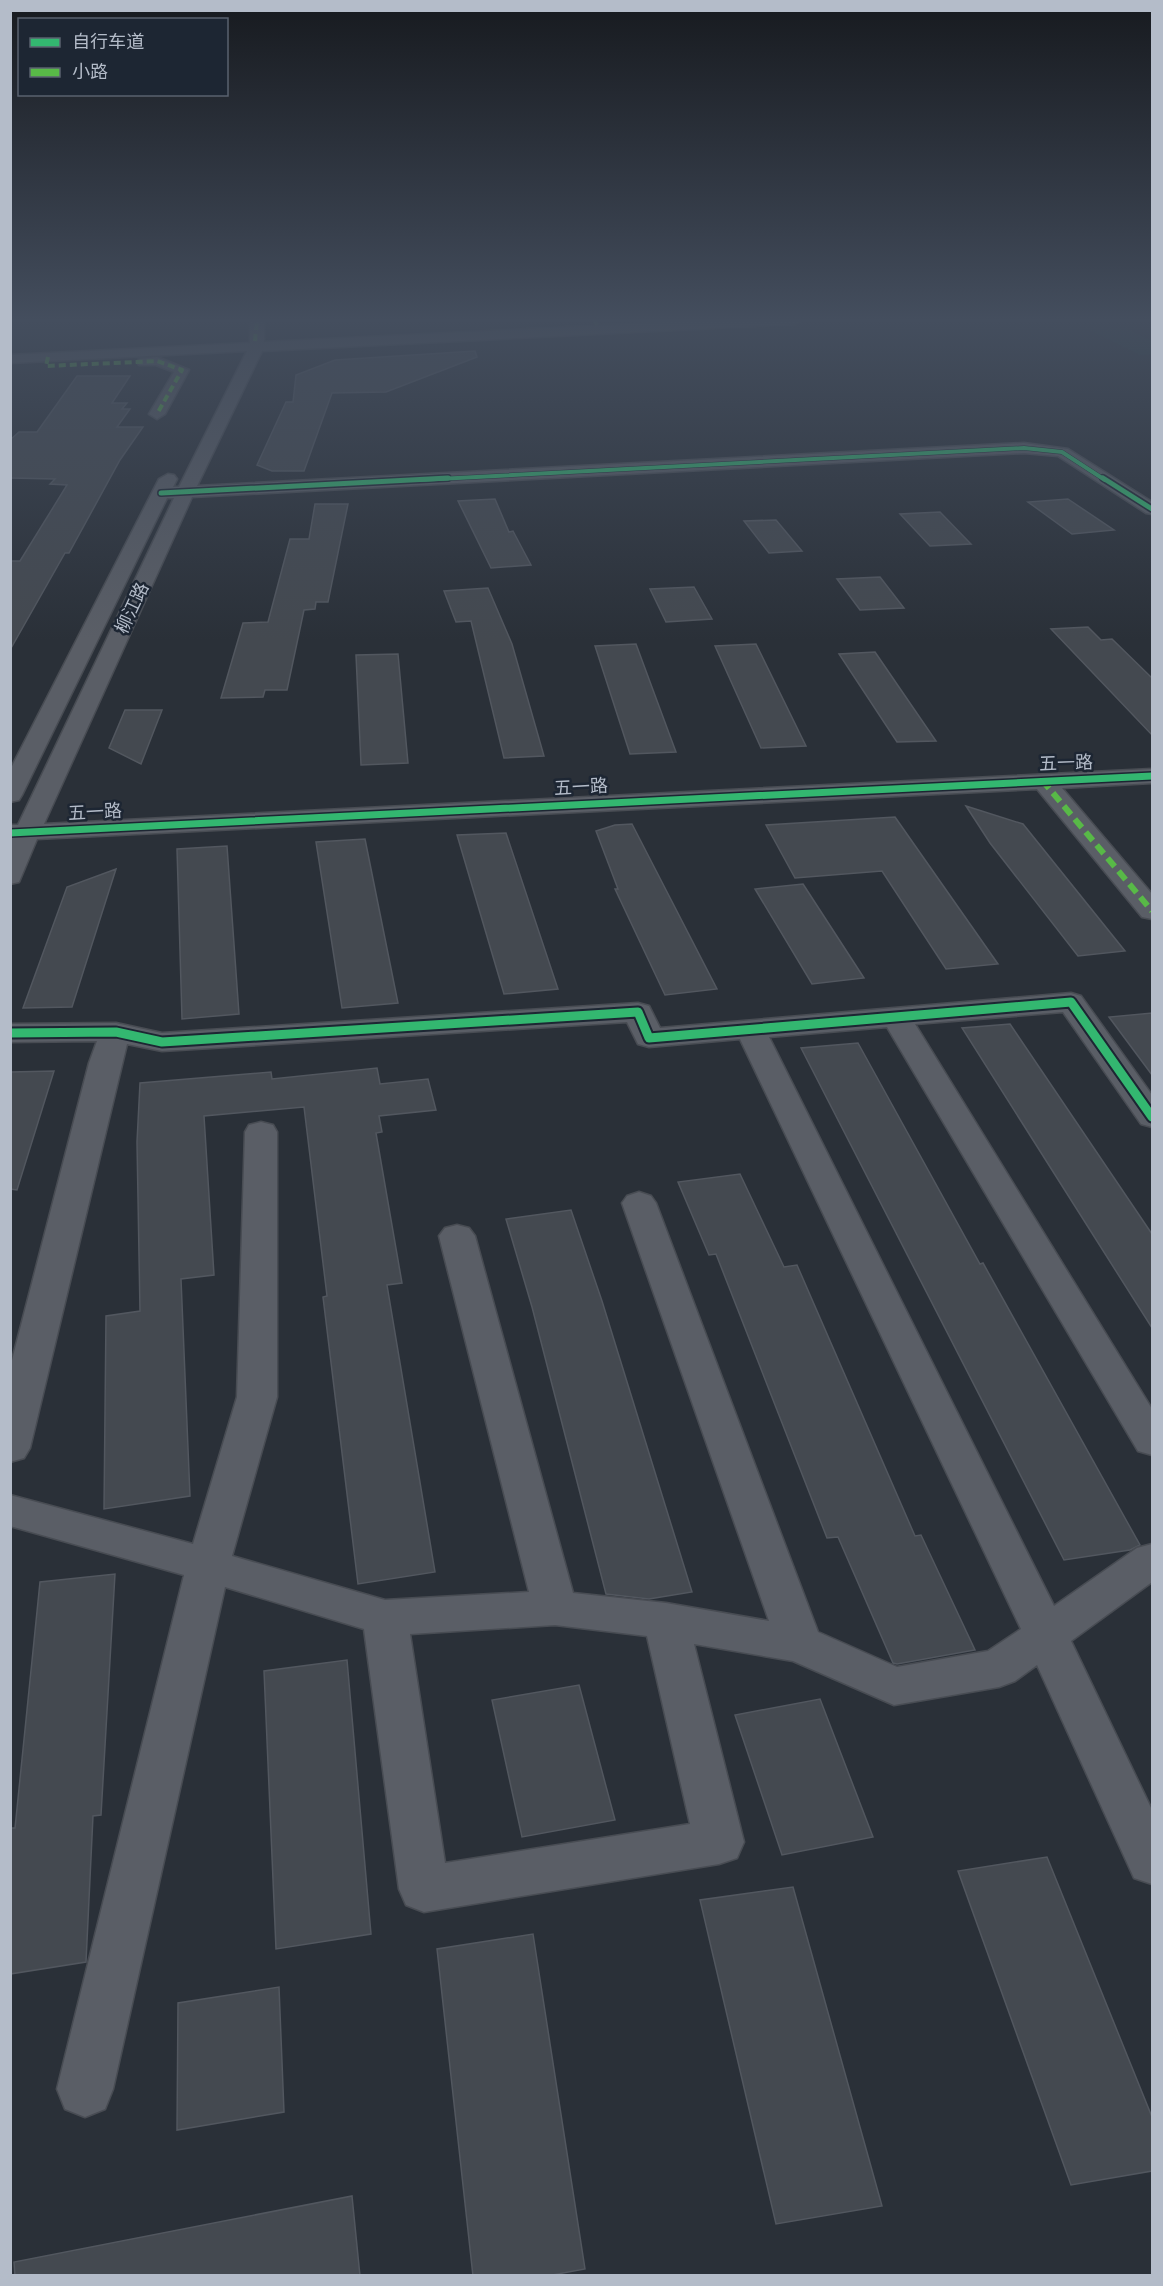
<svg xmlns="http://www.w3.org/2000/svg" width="1163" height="2286" viewBox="0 0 1163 2286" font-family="Poppins,'Noto Sans SC',sans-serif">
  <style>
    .green { fill: #273a3e }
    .building { fill: #444950; stroke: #52575f; stroke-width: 1.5 }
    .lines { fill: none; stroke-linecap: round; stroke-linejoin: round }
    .minor-casing { stroke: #484c53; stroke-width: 3 }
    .minor { fill: #5a5e66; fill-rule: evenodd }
    .quiet-far1 { stroke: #58b947; stroke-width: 4; stroke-dasharray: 7 4; stroke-linecap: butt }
    .quiet { stroke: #58b947; stroke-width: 6; stroke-dasharray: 11 6; stroke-linecap: butt }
    .cycleway-far3-casing { stroke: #1d2633; stroke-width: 5 }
    .cycleway-far2-casing { stroke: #1d2633; stroke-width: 8 }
    .cycleway-far1-casing { stroke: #1d2633; stroke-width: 10 }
    .cycleway-casing { stroke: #1d2633; stroke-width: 13 }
    .cycleway-far3 { stroke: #33b770; stroke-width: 4 }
    .cycleway-far2 { stroke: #33b770; stroke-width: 5 }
    .cycleway-far1 { stroke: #33b770; stroke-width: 7 }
    .cycleway { stroke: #33b770; stroke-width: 9 }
    .labels { text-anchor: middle; stroke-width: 5; stroke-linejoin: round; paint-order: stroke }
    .far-street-label { font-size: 18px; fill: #b4bcc9; stroke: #1d2633 }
  </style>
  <rect width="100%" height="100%" fill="#2a3038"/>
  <path class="green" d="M 1126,328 L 1152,341 L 1152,354 L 1140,355 L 1089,330 Z"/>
  <path class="building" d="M 475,351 L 477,357 L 386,392 L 332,393 L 304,471 L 272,471 L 257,465 L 286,402 L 293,402 L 296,375 L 335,360 Z
    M 77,376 L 130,376 L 112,403 L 127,403 L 122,409 L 130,409 L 117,427 L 143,427 L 120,460 L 69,553 L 65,553 L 10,650 L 10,561 L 20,561 L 67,485 L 50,484 L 55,479 L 10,478 L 10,440 L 19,432 L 37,432 Z
    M 495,499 L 509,532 L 513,531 L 531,565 L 491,568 L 458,501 Z
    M 1068,499 L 1114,530 L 1072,534 L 1028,502 Z
    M 315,504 L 348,504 L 328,602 L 316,602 L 315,609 L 304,610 L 287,690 L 265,690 L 263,697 L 221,698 L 243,623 L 268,622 L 290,539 L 309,539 Z
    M 940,512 L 971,544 L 930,546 L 900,514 Z
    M 776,520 L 802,551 L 769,553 L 744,521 Z
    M 880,577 L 904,608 L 860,610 L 837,579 Z
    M 694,587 L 712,619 L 666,622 L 650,589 Z
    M 488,588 L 512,644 L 544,756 L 504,758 L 471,621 L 456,622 L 444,591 Z
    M 1088,627 L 1101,640 L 1112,639 L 1152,678 L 1152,735 L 1051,629 Z
    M 636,644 L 676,752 L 630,754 L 595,646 Z
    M 756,644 L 806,746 L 761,748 L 715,646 Z
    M 875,652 L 936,741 L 897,742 L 839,654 Z
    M 398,654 L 408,763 L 361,765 L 356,655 Z
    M 125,710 L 162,710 L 141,764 L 109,748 Z
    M 966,806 L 1023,824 L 1125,951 L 1078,956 L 990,843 Z
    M 895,817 L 998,964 L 946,969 L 882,871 L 795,878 L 766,825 Z
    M 632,824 L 717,989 L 665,995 L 615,889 L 618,889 L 596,831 L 615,825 Z
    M 506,833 L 558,989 L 504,994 L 457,835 Z
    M 365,839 L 398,1003 L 342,1008 L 316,842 Z
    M 227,846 L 239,1014 L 182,1019 L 177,849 Z
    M 116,869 L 72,1007 L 23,1008 L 67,887 Z
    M 803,884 L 864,978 L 812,984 L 755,889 Z
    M 1152,1013 L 1152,1075 L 1109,1017 Z
    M 1010,1024 L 1152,1234 L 1152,1328 L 962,1028 Z
    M 858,1043 L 980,1264 L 983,1263 L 1140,1545 L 1130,1550 L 1064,1560 L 801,1048 Z
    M 377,1068 L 380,1084 L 428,1079 L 436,1110 L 379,1116 L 382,1132 L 376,1133 L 402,1283 L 387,1285 L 435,1572 L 358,1584 L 323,1297 L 327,1296 L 304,1107 L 204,1116 L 214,1275 L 181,1279 L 190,1496 L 104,1509 L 106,1316 L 140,1311 L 137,1142 L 140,1083 L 271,1072 L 272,1079 Z
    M 54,1071 L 17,1190 L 10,1189 L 10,1072 Z
    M 740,1174 L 784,1267 L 797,1265 L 915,1536 L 921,1535 L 975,1650 L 897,1664 L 893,1663 L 838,1537 L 827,1538 L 716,1254 L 709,1255 L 678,1182 Z
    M 571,1210 L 602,1301 L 692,1592 L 649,1599 L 606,1594 L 532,1307 L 506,1219 Z
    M 115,1574 L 101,1815 L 93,1816 L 86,1962 L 10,1974 L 10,1828 L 15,1828 L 40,1582 Z
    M 347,1660 L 371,1934 L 276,1949 L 264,1671 Z
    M 579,1685 L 615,1820 L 522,1837 L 492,1700 Z
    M 820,1699 L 873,1837 L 782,1855 L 735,1715 Z
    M 1047,1857 L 1152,2117 L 1152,2171 L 1071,2185 L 958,1871 Z
    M 793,1887 L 882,2206 L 776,2224 L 700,1900 Z
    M 533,1934 L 585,2269 L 547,2276 L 473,2276 L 437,1949 Z
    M 279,1987 L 284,2112 L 177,2130 L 178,2003 Z
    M 352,2196 L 360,2276 L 15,2276 L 14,2262 Z"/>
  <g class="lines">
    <defs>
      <path id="minor" d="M 250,320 L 264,320 L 264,342 L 714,320 L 802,320 L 795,324 L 262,351 L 197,486 L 1024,443 L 1068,449 L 1152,502 L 1152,514 L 1146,513 L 1058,456 L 1024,453 L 192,497 L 44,824 L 1152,769 L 1152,783 L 1062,788 L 1152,894 L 1152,919 L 1142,917 L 1037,789 L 37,839 L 19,882 L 10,884 L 10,825 L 18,825 L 174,498 L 167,498 L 22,795 L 19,800 L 10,802 L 10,770 L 159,479 L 168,474 L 174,475 L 177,479 L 173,487 L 179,487 L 247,351 L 10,363 L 10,355 L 250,343 Z
        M 157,357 L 189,370 L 165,414 L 157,419 L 149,414 L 174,372 L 156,365 L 139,365 L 137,362 L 139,359 Z
        M 1071,993 L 1081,996 L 1152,1095 L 1152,1127 L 1141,1124 L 1063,1012 L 915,1024 L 1152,1409 L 1152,1455 L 1138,1451 L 887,1027 L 769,1037 L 1054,1606 L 1137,1548 L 1152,1544 L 1152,1582 L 1071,1641 L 1152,1810 L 1152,1884 L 1134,1878 L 1037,1665 L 1015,1681 L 999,1687 L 894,1705 L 793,1661 L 694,1644 L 744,1842 L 737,1858 L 719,1864 L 424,1912 L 406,1905 L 399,1889 L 364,1629 L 225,1587 L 113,2089 L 105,2109 L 85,2117 L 65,2109 L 57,2089 L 184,1575 L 10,1526 L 10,1495 L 193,1544 L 237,1397 L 245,1132 L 249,1125 L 261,1122 L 273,1125 L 277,1132 L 277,1397 L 232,1556 L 385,1600 L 529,1592 L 439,1236 L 445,1228 L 457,1225 L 469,1228 L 475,1236 L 573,1593 L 666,1603 L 769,1621 L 622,1203 L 627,1196 L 639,1192 L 651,1196 L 656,1203 L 818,1632 L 897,1667 L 988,1651 L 1021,1629 L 740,1039 L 649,1047 L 638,1044 L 627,1022 L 162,1051 L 127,1044 L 30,1448 L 24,1458 L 10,1462 L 10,1368 L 89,1063 L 97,1041 L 10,1042 L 10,1024 L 116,1023 L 162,1033 L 638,1003 L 649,1006 L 660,1028 ZM 555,1625 L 647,1636 L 690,1824 L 445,1863 L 410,1634 Z"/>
    </defs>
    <use href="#minor" class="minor-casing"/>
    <use href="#minor" class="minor"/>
    <path class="quiet-far1" d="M 594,320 L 597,325
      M 255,341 L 257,320
      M 48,357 L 46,366 L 157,361 L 182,370 L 157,414"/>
    <path class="quiet" d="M 1042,780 L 1152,911"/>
    <defs>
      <path id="cycleway-far3" d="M 419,480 L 1024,448 L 1062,452 L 1105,480"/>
      <path id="cycleway-far2" d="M 1103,478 L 1152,509
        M 161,493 L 448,478"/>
      <path id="cycleway-far1" d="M 10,833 L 1152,776"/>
      <path id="cycleway" d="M 10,1033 L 116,1032 L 162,1042 L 638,1012 L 649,1038 L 1071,1002 L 1152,1117"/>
    </defs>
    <use href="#cycleway-far3" class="cycleway-far3-casing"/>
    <use href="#cycleway-far2" class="cycleway-far2-casing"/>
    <use href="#cycleway-far1" class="cycleway-far1-casing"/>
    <use href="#cycleway" class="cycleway-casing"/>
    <use href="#cycleway-far3" class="cycleway-far3"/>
    <use href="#cycleway-far2" class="cycleway-far2"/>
    <use href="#cycleway-far1" class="cycleway-far1"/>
    <use href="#cycleway" class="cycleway"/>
  </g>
  <linearGradient id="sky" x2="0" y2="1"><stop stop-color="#171a1f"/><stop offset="0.5" stop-color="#444e5e"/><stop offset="1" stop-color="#444e5e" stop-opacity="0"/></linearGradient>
  <rect width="1163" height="640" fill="url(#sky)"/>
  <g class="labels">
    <g class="far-street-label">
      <text transform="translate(132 608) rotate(-65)" y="6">柳江路</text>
      <text transform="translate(1066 763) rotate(-2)" y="6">五一路</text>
      <text transform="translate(581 787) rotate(-3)" y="6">五一路</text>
      <text transform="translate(95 812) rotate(-3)" y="6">五一路</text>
    </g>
  </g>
  <rect width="1163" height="2286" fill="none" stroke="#b4bcc9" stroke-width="24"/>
  <rect x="18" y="18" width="210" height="78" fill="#1d2633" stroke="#59626f" stroke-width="1.5"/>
  <rect x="30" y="38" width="30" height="9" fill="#33b770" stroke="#59626f" stroke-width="1.5"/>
  <text x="72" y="48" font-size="18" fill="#b4bcc9">自行车道</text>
  <rect x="30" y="68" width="30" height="9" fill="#58b947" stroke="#59626f" stroke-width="1.5"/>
  <text x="72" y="78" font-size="18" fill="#b4bcc9">小路</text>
</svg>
